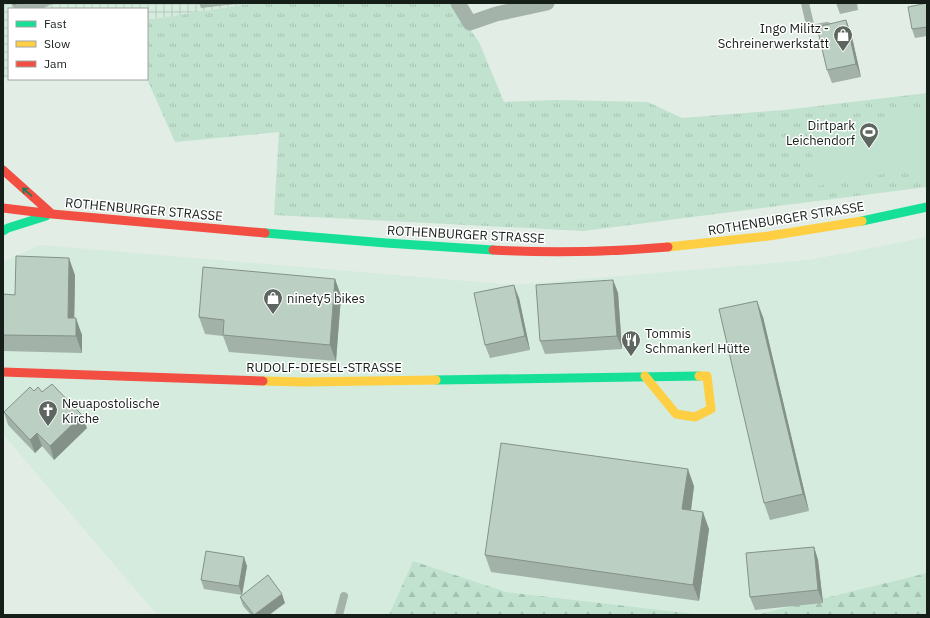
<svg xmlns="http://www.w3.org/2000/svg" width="930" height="618" viewBox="0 0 930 618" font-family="'IBM Plex Sans',sans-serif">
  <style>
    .built { fill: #d4ebdd }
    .industrial { fill: url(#industrial-grid) }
    .grass { fill: url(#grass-tufts) }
    .forest { fill: url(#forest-firs) }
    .park { fill: #c1e2ce }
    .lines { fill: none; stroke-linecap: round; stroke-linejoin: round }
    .lane { stroke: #a4b3aa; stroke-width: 8 }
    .street { stroke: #a4b3aa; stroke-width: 15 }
    .fast { stroke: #16e098; stroke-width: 9 }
    .slow { stroke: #ffcf43; stroke-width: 9 }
    .jam { stroke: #f24e42; stroke-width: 9 }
    .wall { fill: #a2b2a8 }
    .shaded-wall { fill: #849188 }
    .building { fill: #bccfc3; stroke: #849188 }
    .oneway { stroke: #167f58 }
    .labels { text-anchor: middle; stroke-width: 3; stroke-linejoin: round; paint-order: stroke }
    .poi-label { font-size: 13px; fill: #161e19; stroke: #fff; text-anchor: start }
    .street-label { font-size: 13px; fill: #161e19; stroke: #fff }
  </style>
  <defs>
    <pattern id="industrial-grid" width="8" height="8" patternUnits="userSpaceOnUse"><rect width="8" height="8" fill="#d4ebdd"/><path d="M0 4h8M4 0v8" fill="none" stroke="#b5c9bd"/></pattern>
    <pattern id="grass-tufts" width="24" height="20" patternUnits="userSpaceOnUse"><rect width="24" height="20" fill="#c1e2ce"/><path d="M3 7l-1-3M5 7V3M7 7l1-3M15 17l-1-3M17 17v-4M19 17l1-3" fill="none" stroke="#a5c1b0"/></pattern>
    <pattern id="forest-firs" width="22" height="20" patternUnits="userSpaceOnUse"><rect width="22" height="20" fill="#c1e2ce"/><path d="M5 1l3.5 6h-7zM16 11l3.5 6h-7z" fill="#a5c1b0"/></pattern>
  </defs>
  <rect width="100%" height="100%" fill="#e1ede5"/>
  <path class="built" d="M 927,237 L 927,573 L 756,615 L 703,615 L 506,592 L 413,561 L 389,615 L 157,615 L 3,434 L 3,262 L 40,245 L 514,285 L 810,260 Z"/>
  <path class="industrial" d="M 3,3 L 255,3 L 147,20 L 147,9 L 9,9 L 9,77 L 3,78 Z"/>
  <path class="grass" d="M 255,3 L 451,3 L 479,42 L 504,102 L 555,100 L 648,102 L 682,118 L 784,110 L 927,93 L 927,187 L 583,231 L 274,215 L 279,132 L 175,142 L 147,79 L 147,20 Z"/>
  <path class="forest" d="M 413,561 L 506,592 L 703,615 L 389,615 Z
    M 927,573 L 927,615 L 756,615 Z"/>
  <path class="park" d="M 927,109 L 927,166 L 818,186 L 807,131 Z"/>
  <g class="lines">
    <path class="lane" d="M 805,3 L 811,29 L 827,26
      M 339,615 L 344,596"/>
    <path class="street" d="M 458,3 L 470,23 L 496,14 L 547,3"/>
    <path class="fast" d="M 862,221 L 927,207
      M 3,231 L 8,228 L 46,216
      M 265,233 L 386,243 L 493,250
      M 436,380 L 699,376"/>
    <path class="slow" d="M 668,247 L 769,236 L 862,221
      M 645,376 L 676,414 L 695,417 L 711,409 L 707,376 L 699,376
      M 263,381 L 304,382 L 436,380"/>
    <path class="jam" d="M 3,170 L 52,214
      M 3,208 L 52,214 L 265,233
      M 493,250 C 551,253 610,252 668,247
      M 3,372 L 263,381"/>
  </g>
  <path class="wall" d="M 12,3 L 55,3 L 41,9 L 14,9 Z
    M 199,3 L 244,3 L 201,8 Z
    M 836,3 L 857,3 L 858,10 L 840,14 Z
    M 927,3 L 927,36 L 915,38 L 912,29 Z
    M 846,20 L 851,33 L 861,77 L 832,83 L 827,70 Z
    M 75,275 L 74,318 L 82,335 L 82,353 L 3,351 L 3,294 L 15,295 Z
    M 335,279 L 341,296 L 336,361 L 229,352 L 223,336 L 205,334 L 199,317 Z
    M 613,280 L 618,293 L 622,349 L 545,354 L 540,341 Z
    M 519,298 L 530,350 L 490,358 L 485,345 Z
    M 763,317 L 809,511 L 770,520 L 764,503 Z
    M 34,391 L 42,392 L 87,428 L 54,460 L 42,446 L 35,453 L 8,425 L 4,412 Z
    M 694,486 L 691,510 L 709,529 L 699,601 L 491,572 L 485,555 Z
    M 814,547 L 818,560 L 823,603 L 755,610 L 750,597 Z
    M 247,566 L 242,595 L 285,603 L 269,615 L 251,615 L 243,606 L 240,597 L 242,595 L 204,589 L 201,580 Z"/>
  <path class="shaded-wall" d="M 846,20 L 851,33 L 861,77 L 856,64 Z
    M 69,258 L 75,275 L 74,335 L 68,318 Z
    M 335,279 L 341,296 L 336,361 L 330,345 Z
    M 613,280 L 618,293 L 622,349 L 617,336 Z
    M 514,285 L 519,298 L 530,350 L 525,336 Z
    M 757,301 L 763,317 L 809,511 L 803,494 Z
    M 76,318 L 82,335 L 82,353 L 76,336 Z
    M 82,415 L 87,428 L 54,460 L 50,446 Z
    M 37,433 L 42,446 L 35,453 L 30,440 Z
    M 688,469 L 694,486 L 689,526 L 682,509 Z
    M 703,512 L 709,529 L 699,601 L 693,585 Z
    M 814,547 L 818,560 L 823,603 L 818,590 Z
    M 244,557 L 247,566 L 242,595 L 239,586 Z
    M 282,594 L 285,603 L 269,615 L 254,615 Z"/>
  <path class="building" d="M 12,3 L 19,3 L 13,5 Z
    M 927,3 L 927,27 L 912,29 L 908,7 Z
    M 846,20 L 856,64 L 827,70 L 817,27 Z
    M 16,256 L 69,258 L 68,318 L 76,318 L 76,336 L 3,335 L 3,294 L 15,295 Z
    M 203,267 L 335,279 L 330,345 L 223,335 L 224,320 L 199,317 Z
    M 613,280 L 617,336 L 540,341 L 536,285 Z
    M 514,285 L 525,336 L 485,345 L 474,293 Z
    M 757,301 L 803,494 L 764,503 L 719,309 Z
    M 52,384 L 82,415 L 50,446 L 37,433 L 30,440 L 4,412 L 30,387 L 34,391 L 38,387 L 42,392 Z
    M 501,443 L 688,469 L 682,509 L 703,512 L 693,585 L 485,555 Z
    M 814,547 L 818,590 L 750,597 L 746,553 Z
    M 206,551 L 244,557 L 239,586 L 201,580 Z
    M 268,575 L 282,594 L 254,615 L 240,597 Z"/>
  <defs><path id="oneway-shaft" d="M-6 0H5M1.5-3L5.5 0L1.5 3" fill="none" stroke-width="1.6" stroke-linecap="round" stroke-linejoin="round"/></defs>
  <use class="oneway" href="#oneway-shaft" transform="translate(27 192) rotate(-139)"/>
  <defs>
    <symbol id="shop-pin" viewBox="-11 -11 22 30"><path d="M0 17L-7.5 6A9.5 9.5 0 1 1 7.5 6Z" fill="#5d6660" stroke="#fff"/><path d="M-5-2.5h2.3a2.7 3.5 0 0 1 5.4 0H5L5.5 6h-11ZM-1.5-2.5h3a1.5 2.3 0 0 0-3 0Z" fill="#fff"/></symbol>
    <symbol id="stadium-pin" viewBox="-11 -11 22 30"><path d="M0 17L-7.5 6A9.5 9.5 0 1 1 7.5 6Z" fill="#5d6660" stroke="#fff"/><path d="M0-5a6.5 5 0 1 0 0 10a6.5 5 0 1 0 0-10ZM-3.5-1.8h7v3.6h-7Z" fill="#fff"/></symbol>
    <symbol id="restaurant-pin" viewBox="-11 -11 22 30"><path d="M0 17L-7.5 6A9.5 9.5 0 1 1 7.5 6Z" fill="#5d6660" stroke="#fff"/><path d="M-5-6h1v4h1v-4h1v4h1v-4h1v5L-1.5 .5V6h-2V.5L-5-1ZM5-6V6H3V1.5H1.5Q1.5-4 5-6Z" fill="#fff"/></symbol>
    <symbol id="church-pin" viewBox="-11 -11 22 30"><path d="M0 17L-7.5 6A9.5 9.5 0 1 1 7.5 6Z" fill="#5d6660" stroke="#fff"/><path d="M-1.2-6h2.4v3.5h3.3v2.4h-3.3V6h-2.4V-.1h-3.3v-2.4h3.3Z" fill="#fff"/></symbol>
  </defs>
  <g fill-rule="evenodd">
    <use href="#shop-pin" x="832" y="24" width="22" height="30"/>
    <use href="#stadium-pin" x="858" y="121" width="22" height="30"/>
    <use href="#shop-pin" x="262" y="287" width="22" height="30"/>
    <use href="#restaurant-pin" x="620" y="329" width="22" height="30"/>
    <use href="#church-pin" x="37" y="399" width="22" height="30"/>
  </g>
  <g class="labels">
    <g class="poi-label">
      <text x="829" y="33" text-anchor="end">Ingo Militz -<tspan x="829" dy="15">Schreinerwerkstatt</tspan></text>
      <text x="855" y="130" text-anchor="end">Dirtpark<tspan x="855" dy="15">Leichendorf</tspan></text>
      <text x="287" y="303">ninety5 bikes</text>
      <text x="645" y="338">Tommis<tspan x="645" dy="15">Schmankerl Hütte</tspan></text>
      <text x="62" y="408">Neuapostolische<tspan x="62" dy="15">Kirche</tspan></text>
    </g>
    <g class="street-label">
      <text transform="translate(144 209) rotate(5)" y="5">ROTHENBURGER STRASSE</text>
      <text transform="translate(786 218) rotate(-9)" y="5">ROTHENBURGER STRASSE</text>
      <text transform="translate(466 234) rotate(3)" y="5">ROTHENBURGER STRASSE</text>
      <text x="324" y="372">RUDOLF-DIESEL-STRASSE</text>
    </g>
  </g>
  <rect width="930" height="618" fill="none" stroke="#161e19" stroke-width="8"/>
  <rect x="8" y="8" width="140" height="72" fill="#ffffff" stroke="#a2a5a3"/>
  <rect x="16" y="21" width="20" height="6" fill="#16e098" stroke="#a2a5a3"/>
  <text x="44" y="28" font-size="12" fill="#161e19">Fast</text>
  <rect x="16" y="41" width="20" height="6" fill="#ffcf43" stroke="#a2a5a3"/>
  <text x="44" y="48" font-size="12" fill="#161e19">Slow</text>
  <rect x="16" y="61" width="20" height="6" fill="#f24e42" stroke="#a2a5a3"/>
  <text x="44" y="68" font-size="12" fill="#161e19">Jam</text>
</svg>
